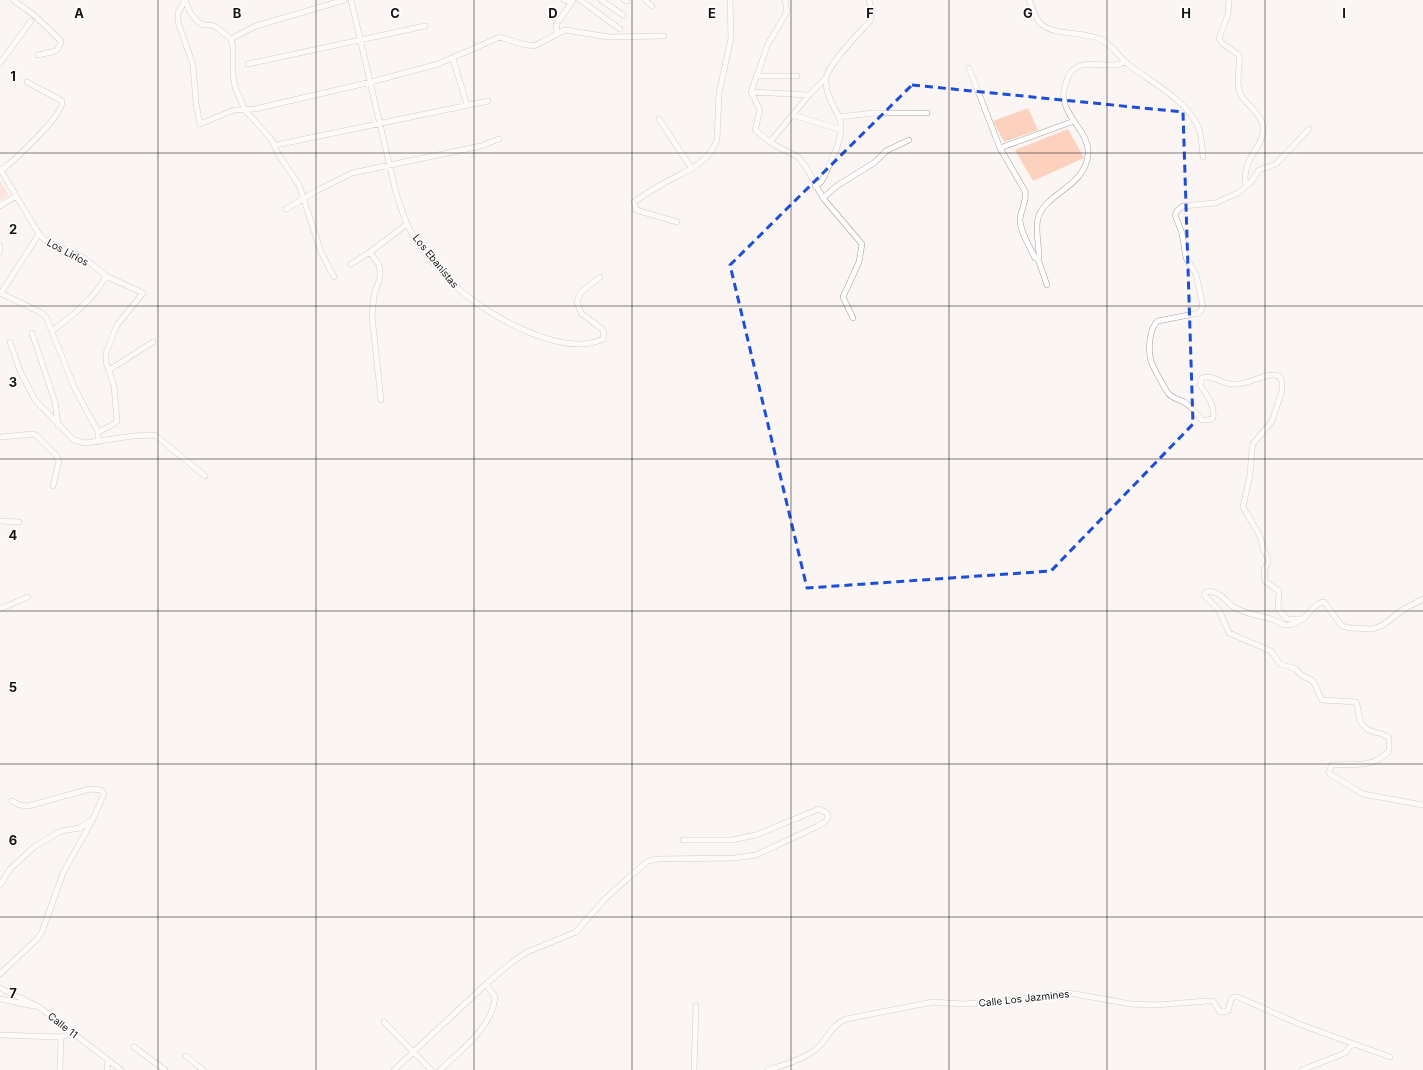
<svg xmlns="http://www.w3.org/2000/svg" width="1423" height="1070" viewBox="0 0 1423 1070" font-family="Inter,sans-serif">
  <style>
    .green { fill: #fcd2bf }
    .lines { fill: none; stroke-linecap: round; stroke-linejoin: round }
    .minor-casing { stroke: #a19d9b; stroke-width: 6 }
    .minor { stroke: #fff; stroke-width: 5 }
    .marked { fill: none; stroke: #1d4ed8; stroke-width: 3; stroke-dasharray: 8 5; stroke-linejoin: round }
    .grid { fill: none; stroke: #151313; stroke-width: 1; stroke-opacity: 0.55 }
    .labels { text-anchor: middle; stroke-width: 3; stroke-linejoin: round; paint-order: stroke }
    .street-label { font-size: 10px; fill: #151313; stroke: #fff }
    .grid-label { font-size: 13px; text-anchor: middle; font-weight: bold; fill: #151313; stroke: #fff; stroke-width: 3; stroke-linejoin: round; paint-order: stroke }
  </style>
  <rect width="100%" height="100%" fill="#fbf6f4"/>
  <path class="green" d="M 1028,108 L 1038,130 L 1004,142 L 993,121 Z
    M 1068,129 L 1084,158 L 1033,181 L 1015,150 Z
    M 0,181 L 9,195 L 0,201 Z"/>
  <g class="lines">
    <defs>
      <path id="minor" d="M 13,0 L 34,15 L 60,40 L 61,43 L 56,51 L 38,55
        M 185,0 L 178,13 L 178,22 L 193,65 L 196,103 L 200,124 L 234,110 L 255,109 L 371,82 L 438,64 L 500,37 L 522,44 L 534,46 L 565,30 L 609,37 L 664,36
        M 185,0 L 190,12 L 197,21 L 203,25 L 211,25 L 216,27 L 231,39 L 233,47 L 233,74 L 235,87 L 245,110 L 271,139 L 280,157 L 299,185 L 321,252 L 334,277
        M 351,0 L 396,193 C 402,211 407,228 418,243 C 429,258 447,280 461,291 C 491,317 563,358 603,339 L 604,333 L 602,329 L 581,313 L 577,302 L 581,292 L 600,277
        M 564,0 L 571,2
        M 580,0 L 620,29
        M 601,0 L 623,15
        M 624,0 L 627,1
        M 645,0 L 652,6
        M 785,0 L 787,12 L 768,44 L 751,92 L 760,110 L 755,130 L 773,144 L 798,157 L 806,167 L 823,198 L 862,244 L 859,262 L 843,297 L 853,318
        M 1029,0 C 1033,7 1034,16 1039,22 C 1052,37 1084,30 1102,40 C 1113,46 1119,57 1129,65 C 1151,82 1183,98 1197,124 C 1202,134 1202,146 1203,157
        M 1229,0 L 1228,15 L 1219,38 L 1222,43 L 1239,55 C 1241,67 1235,82 1240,93 C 1245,105 1263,114 1263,128 C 1264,148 1240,159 1246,186
        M 557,33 L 556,25 L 573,0
        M 231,39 L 256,26 L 344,0
        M 453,59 L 467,105
        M 0,63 L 31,21
        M 248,64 L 425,26
        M 969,68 L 1000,148 L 1025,191 C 1027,202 1021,209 1020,219 C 1020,232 1030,247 1035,258 L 1038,259 L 1047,285
        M 756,76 L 797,76
        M 751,92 L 809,95
        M 793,115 L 841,130
        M 839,117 L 873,113 L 927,113
        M 659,119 L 692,169
        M 770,142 L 809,95 L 826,78
        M 276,145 L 488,101
        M 1000,148 L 1074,121
        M 0,169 L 39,234 L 46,241 L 84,258 L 106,276 L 143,293 L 117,325 L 106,353 L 106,362 L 114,386 L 117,421 L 114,424 L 98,432
        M 1,171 C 13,161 65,114 62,101 L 27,82
        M 815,186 L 821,182 L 825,175 C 831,159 847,134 839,117 C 833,105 825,93 826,79 C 827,65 860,32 870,21 L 872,12 L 869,0
        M 823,198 L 838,185 L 874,163 L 886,151 L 909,140
        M 0,206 L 16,196
        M 286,209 L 318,190 L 352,173 L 481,146 L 499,139
        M 677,222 L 636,210 L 634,202 C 644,195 655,188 666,182 C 686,171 708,164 717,140 L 719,93 L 731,38 L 730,0
        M 0,246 L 0,252
        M 370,252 L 379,265 L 380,272 L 380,278 L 374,295 L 372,316 L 381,400
        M 1038,259 L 1039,257 C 1039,246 1035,229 1038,218 C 1044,194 1085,187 1088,155 C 1091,129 1054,113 1066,83 C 1067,80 1068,75 1071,72 C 1084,56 1109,71 1125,62
        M 351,264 L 370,252 L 407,224
        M 0,293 L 40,312 L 46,317 L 75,389 L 98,432 L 98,442
        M 1,293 L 39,234
        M 52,331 C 72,316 95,298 106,276
        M 32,333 L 55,402 L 58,425
        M 10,342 L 20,371 L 35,400 L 74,440 L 85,443 L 133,436 L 155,435 L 205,476
        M 109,370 L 153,342
        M 0,437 L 33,434 L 37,436 L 57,456 L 59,461 L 53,486
        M 0,521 L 19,522
        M 1423,599 L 1404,609 L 1383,625 L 1373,629 L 1350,628 L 1342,626 L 1324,602 C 1312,602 1306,626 1285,625 C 1280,624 1276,620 1271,619 C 1259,615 1243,614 1232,606 C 1225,600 1217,589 1206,592 L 1204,595 L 1219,610 L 1229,633 L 1271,651 L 1280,664 L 1296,669 L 1301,675 L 1313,681 L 1322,700 L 1356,702 C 1359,709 1358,718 1362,724 C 1368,734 1382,731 1389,738 L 1389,751 C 1372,769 1354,763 1332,765 L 1329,771 L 1330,774 L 1363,794 L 1423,805
        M 0,609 L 28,597
        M 1304,619 L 1287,619 L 1278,609 L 1279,591 L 1265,581 L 1264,569 L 1268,563 L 1268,558 L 1263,549 L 1260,536 L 1243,507 L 1250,475 L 1252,449 L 1253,444 L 1272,421 L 1282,391 L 1282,381 L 1279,376 C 1266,371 1249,386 1232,384 C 1221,384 1213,374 1202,378 L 1200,385 C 1207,396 1215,404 1213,418 L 1209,420 L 1202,420 C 1197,415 1193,408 1187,404 C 1181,399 1174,400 1169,394 C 1165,389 1153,367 1151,361 C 1148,350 1149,328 1158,321 L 1199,313 L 1203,307 L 1196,274 L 1186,258 L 1182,233 L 1175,215 L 1177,211 L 1183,206 L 1215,203 L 1238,193 L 1251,182 L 1259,170 L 1276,164 L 1309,129
        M 0,885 L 10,869 L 34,847 L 61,831 L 79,828 L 91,821
        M 0,974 L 37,939 L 42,932 L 63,873 L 92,821 L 104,794 L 101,790 L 90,789 L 28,806 L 20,805 L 12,801
        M 0,988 L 39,1007 L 121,1070
        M 0,999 L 34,1006
        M 384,1022 L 431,1070
        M 0,1035 L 61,1037 L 72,1033
        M 134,1047 L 165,1070
        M 186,1056 L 203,1070
        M 60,1070 L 61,1037
        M 107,1070 L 108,1060
        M 394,1070 L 486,984 L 511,963 L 527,952 L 576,932 L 605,899 L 627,879 L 648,861 L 658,859 L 734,858 L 756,855 L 816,827 L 826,821 L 828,817 L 827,813 L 819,809 L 756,835 L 732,840 L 683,840
        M 440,1070 C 461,1050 492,1028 495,997 L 486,984
        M 694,1070 L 696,1006
        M 768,1070 C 784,1065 801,1060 815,1050 C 827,1041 831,1025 846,1019 L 933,1002 L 963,1004 L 995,1002 L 1069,993 L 1131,1004 L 1155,1005 L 1208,1001 L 1213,1001 L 1220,1012 L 1228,1011 L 1231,999 L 1234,997 L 1238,997 L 1299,1024 L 1390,1057
        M 1302,1070 L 1345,1053 L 1352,1044"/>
    </defs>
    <use href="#minor" class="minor-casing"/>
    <use href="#minor" class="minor"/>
  </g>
  <path d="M0 0H1423V1070H0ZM 912,85 L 1183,112 L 1193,424 L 1051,571 L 807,588 L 730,265 Z" fill="#fbf6f4" fill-opacity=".55" fill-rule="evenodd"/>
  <path class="marked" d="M 912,85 L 1183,112 L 1193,424 L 1051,571 L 807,588 L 730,265 Z"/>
  <path class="grid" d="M 158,0 L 158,1070M 316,0 L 316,1070M 474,0 L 474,1070M 632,0 L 632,1070M 791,0 L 791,1070M 949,0 L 949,1070M 1107,0 L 1107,1070M 1265,0 L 1265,1070M 0,153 L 1423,153M 0,306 L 1423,306M 0,459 L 1423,459M 0,611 L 1423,611M 0,764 L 1423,764M 0,917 L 1423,917"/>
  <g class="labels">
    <g class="street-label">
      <text transform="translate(68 252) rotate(28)" y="4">Los Lirios</text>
      <text transform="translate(436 261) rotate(51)" y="4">Los Ebanistas</text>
      <text transform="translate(1024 998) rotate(-6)" y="4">Calle Los Jazmines</text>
      <text transform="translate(63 1025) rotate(38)" y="4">Calle 11</text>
    </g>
  </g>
  <g class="grid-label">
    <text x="79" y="18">A</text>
    <text x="237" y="18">B</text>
    <text x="395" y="18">C</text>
    <text x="553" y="18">D</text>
    <text x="712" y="18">E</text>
    <text x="870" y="18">F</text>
    <text x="1028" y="18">G</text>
    <text x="1186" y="18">H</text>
    <text x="1344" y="18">I</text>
    <text x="13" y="81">1</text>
    <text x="13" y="234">2</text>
    <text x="13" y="387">3</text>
    <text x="13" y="540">4</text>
    <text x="13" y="692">5</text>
    <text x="13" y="845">6</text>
    <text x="13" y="998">7</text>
  </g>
</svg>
